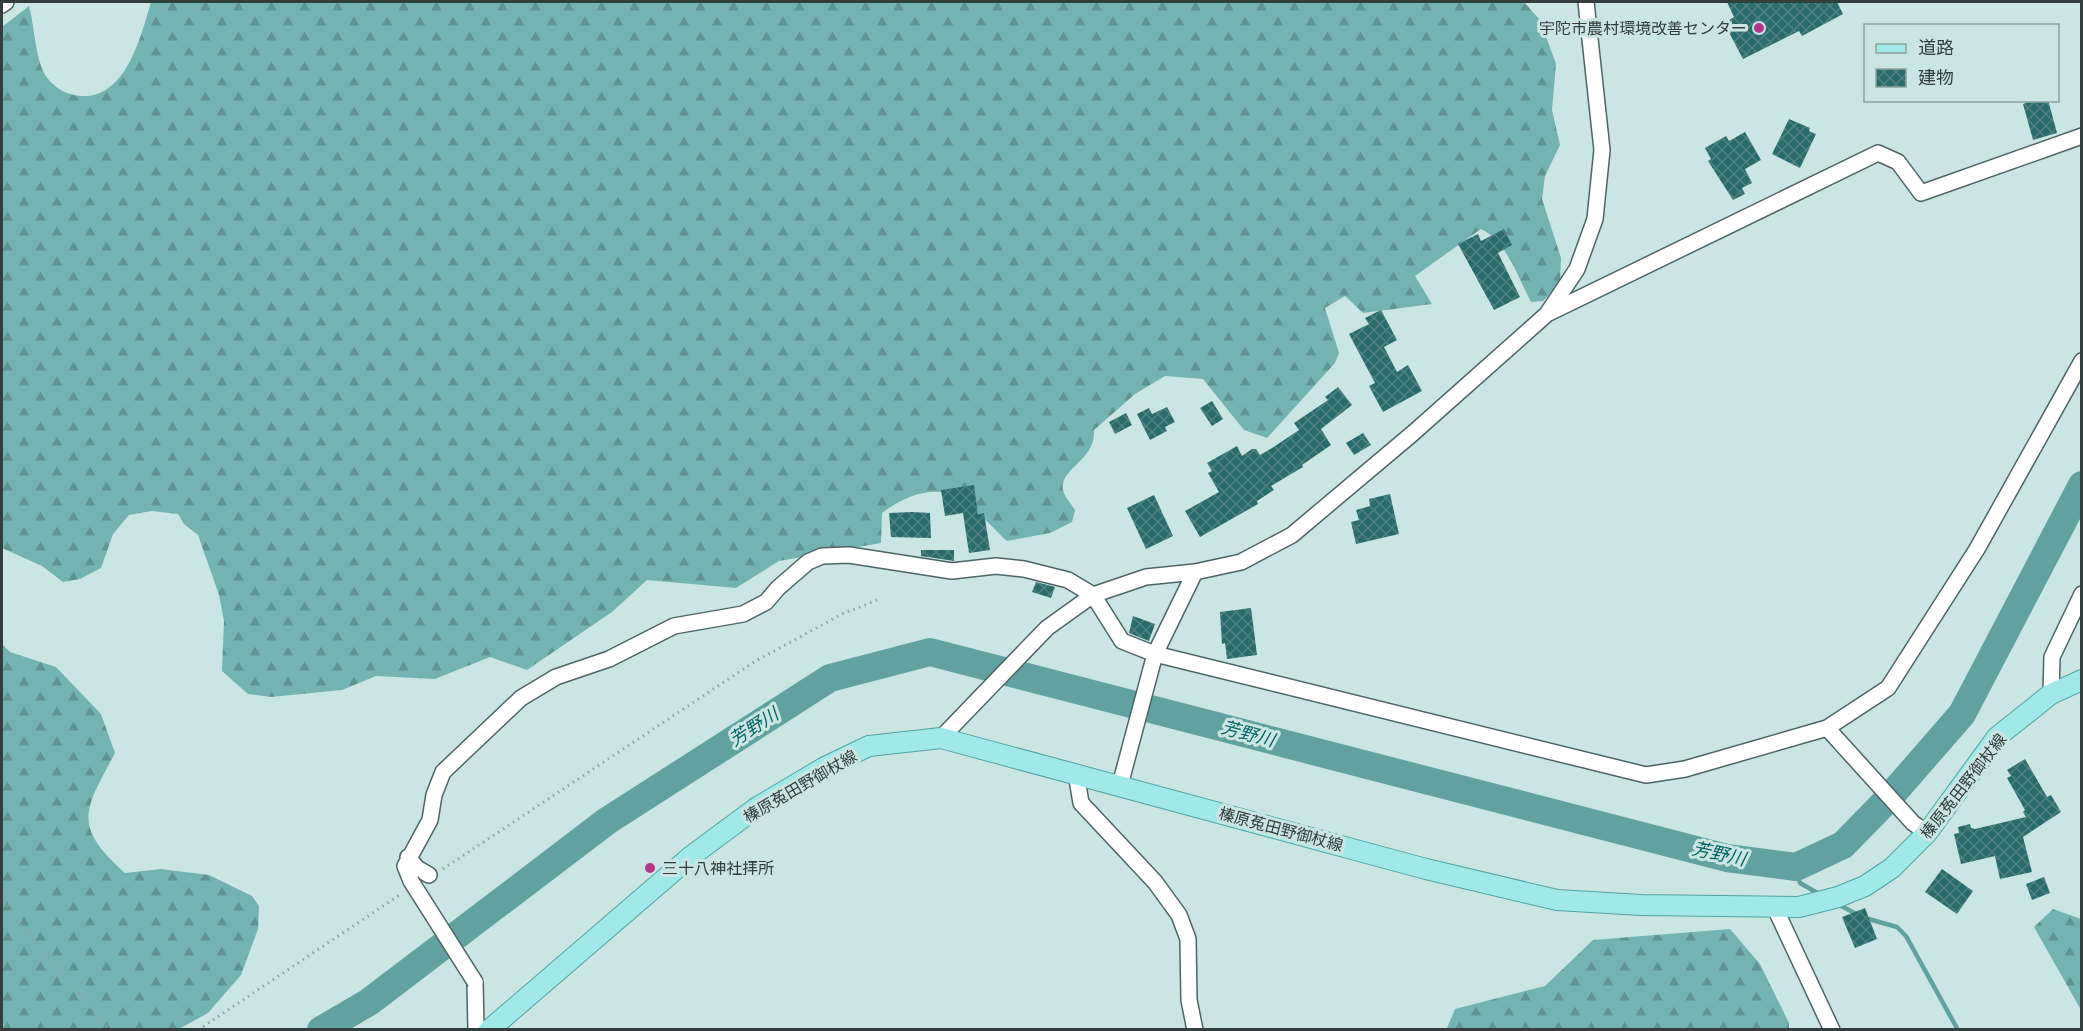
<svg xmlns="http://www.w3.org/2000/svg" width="2083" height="1031" viewBox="0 0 2083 1031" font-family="'Titillium Web','Noto Sans JP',sans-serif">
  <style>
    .forest { fill: url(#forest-firs) }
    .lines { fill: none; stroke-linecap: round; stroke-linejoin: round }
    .stream { stroke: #61a2a1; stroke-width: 4.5 }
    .river { stroke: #61a2a1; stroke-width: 28 }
    .building { fill: url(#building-cross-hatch) }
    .minor-casing { stroke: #4d6565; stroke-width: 18 }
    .major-casing { stroke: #51a3a2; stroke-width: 22 }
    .path { stroke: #8fa4a3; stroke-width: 3; stroke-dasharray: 1.5 4.5; stroke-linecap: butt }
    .minor { stroke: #fff; stroke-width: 15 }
    .major { stroke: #a1e9e8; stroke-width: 20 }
    .minor-bridge-casing { stroke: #4d6565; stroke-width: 18; stroke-linecap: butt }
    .minor-bridge { stroke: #fff; stroke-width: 15 }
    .poi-dot { fill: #b33788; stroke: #cae5e4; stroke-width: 2 }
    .labels { text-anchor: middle; stroke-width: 6; stroke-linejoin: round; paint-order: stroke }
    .poi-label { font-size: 16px; fill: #323d3d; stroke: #cae5e4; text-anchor: end }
    .street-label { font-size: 16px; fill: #323d3d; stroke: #cae5e4 }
    .water-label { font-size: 18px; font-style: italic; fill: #036464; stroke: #cae5e4 }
  </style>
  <defs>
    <pattern id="forest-firs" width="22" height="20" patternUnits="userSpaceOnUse" patternTransform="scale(1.5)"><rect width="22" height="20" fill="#73b4b3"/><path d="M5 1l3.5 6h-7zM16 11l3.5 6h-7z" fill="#5f9493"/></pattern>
    <pattern id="building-cross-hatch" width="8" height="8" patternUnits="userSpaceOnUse" patternTransform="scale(1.5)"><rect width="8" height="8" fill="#2a6c6c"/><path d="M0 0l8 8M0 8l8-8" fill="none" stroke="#508282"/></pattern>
  </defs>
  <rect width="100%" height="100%" fill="#cae5e4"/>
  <path class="forest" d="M 151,2 L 1524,2 L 1540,20 L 1556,64 L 1552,110 L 1560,145 L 1545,176 L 1542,199 L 1561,258 L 1560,283 L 1543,301 L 1531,302 C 1518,278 1507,241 1481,229 L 1415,276 L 1432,304 L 1363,313 L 1345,296 L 1325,308 L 1339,353 L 1335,363 L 1267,438 L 1244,430 L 1203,379 L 1165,376 L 1135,394 L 1094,430 C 1096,461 1059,468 1063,490 C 1064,496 1072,505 1075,510 L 1072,522 L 1050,533 L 1007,541 C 994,530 972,503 957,496 C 931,485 903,497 882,513 L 881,543 L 779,561 L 736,588 L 647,580 L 612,612 L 527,670 L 490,657 L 435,679 L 376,676 L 342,690 L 271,697 L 248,694 L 222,671 L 224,621 L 219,595 L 198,535 L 184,524 L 178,514 L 152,511 L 129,515 L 113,534 L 101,568 L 80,579 L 63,582 L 42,566 L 2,548 L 2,27 L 29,6 C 35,27 35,65 49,80 C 57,90 69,95 81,96 C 126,99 141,36 151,2 Z
    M 2,644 L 10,652 L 56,667 L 101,714 L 115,753 C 85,810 71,825 125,873 L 161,869 L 209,875 L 252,896 L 259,906 L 258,929 L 241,975 L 208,1013 L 179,1029 L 2,1029 Z
    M 2053,909 L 2081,919 L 2081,1010 L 2034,927 Z
    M 1730,929 L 1760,964 L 1789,1023 L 1789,1029 L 1440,1029 L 1447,1028 L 1455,1009 L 1545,986 L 1593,940 Z"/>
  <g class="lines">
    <path class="stream" d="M 1796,867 L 1800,883 L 1821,895
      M 1836,903 L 1858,915
      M 1865,918 L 1897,927 L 1906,936 L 1958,1030"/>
    <path class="river" d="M 321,1030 L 369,1002 L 607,821 L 830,678 L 930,652 L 1727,858 L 1796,867 L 1843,845 L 1888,799 L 1962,714 L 2082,485"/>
  </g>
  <path class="building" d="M 1727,2 L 1837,2 L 1843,14 L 1802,36 L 1799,31 L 1743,59 L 1724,23 L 1734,17 Z
    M 2034,100 L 2048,100 L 2057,133 L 2033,140 L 2023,104 Z
    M 1789,119 L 1810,128 L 1809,131 L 1816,134 L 1800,168 L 1772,154 Z
    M 1745,132 L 1761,160 L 1745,169 L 1752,183 L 1742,188 L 1745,194 L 1733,200 L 1708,161 L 1711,159 L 1705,148 L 1726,136 L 1729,141 Z
    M 1504,229 L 1512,245 L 1498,253 L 1520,297 L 1494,310 L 1458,244 L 1478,234 L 1481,241 Z
    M 1381,310 L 1397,340 L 1384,347 L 1397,372 L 1408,365 L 1422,391 L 1383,412 L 1369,386 L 1375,383 L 1349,334 L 1369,324 L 1365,318 Z
    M 1338,387 L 1352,405 L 1321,429 L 1331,445 L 1302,465 L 1303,467 L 1271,486 L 1274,490 L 1257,501 L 1258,504 L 1200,537 L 1185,511 L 1219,492 L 1208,473 L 1212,471 L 1207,463 L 1237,446 L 1242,456 L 1252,449 L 1256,449 L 1260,455 L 1272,448 L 1299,430 L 1294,423 L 1328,400 L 1325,397 Z
    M 1212,401 L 1223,419 L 1212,426 L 1200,408 Z
    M 1167,407 L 1175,422 L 1165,427 L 1167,431 L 1150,440 L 1137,414 L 1149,408 L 1152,414 Z
    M 1126,413 L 1132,425 L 1115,434 L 1109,422 Z
    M 1363,433 L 1371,445 L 1354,455 L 1346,443 Z
    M 974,485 L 978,514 L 984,513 L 990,550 L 969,553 L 963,513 L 945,516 L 941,490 Z
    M 1390,494 L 1399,534 L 1356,544 L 1351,522 L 1359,520 L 1356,510 L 1370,506 L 1369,499 Z
    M 1154,495 L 1173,536 L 1146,549 L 1127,508 Z
    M 912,512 L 930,513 L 931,538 L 891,537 L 889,513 Z
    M 921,550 L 954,550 L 954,561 L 921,556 Z
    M 1036,582 L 1055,587 L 1051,598 L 1032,592 Z
    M 1251,608 L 1257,655 L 1227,659 L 1225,643 L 1222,644 L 1220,612 Z
    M 1133,616 L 1155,624 L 1149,641 L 1129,633 Z
    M 2025,759 L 2047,797 L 2051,795 L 2061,812 L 2023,837 L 2032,872 L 2000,879 L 1995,856 L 1961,864 L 1954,834 L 1959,833 L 1958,827 L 1970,824 L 1971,828 L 1975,829 L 2026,817 L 2023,812 L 2025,810 L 2007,778 L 2011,776 L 2007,770 Z
    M 1942,869 L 1973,891 L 1957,914 L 1925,892 Z
    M 2044,877 L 2050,893 L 2032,900 L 2026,884 Z
    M 1865,908 L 1877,939 L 1855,948 L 1842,917 Z"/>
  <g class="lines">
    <defs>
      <path id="minor" d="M 2,5 L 6,2
        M 1549,313 L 1878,153 L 1898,162 L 1921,193 L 2082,136
        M 2051,694 L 2052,657 L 2082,594
        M 1827,728 L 1913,823 L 1927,833
        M 941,738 L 1047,628 L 1093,595 L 1146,577 L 1195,572 L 1241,562 L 1292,535 L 1412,434 L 1547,314 L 1577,269 L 1595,219 L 1602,150 L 1586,2
        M 1076,773 L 1081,803 L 1155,882 L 1179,915 L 1188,939 L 1189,1000 L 1195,1030
        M 1120,785 L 1155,654 L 1195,572
        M 408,857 L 417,868 L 429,875
        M 411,881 L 405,866 L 430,820 L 434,795 L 443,772 L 521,698 L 556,677 L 609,659 L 674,626 L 743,614 L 766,602 L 778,588 L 808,562 L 822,556 L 849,555 L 952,571 L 996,566 L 1024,569 L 1068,580 L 1093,595 L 1122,641 L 1155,654 L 1646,775 L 1685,769 L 1827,728 L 1888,688 L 1977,549 L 2082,361
        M 1774,906 L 1832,1030
        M 475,982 L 476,1030"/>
      <path id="major" d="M 489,1030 L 690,857 L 756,808 L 825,767 L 869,746 L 941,738 L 1426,869 L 1557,900 L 1641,905 L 1799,907 L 1838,897 L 1865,886 L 1892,868 L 1927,833 L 1997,737 L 2051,694 L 2082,680"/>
    </defs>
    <use href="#minor" class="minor-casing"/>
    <use href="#major" class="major-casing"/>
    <path class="path" d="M 443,869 L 754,662 L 842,614 L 880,599
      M 2,894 L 14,917 L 110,1030
      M 198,1030 L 401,894"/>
    <use href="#minor" class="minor"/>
    <use href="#major" class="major"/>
    <defs>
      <path id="minor-bridge" d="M 411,881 L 475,982"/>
    </defs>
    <use href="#minor-bridge" class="minor-bridge-casing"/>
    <use href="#minor-bridge" class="minor-bridge"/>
  </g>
  <g class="poi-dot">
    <circle cx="1759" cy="28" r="6"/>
    <circle cx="650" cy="868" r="6"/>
  </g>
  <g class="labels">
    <g class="poi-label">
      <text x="1747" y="34">宇陀市農村環境改善センター</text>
      <text x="662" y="874" text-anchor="start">三十八神社拝所</text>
    </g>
    <g class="street-label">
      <text transform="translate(800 786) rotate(-30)" y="6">榛原菟田野御杖線</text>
      <text transform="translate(1963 786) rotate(-52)" y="6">榛原菟田野御杖線</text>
      <text transform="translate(1281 829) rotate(15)" y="6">榛原菟田野御杖線</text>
    </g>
    <g class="water-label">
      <text transform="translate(754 727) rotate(-33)" y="6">芳野川</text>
      <text transform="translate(1248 734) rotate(15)" y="6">芳野川</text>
      <text transform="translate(1719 854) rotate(12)" y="6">芳野川</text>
    </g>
  </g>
  <rect width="2083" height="1031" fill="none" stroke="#323d3d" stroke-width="6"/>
  <rect x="1864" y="24" width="195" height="78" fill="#cae5e4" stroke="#8da2a1" stroke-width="1.5"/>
  <rect x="1876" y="44" width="30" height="9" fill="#a1e9e8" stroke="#8da2a1" stroke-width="1.5"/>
  <text x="1918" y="54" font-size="18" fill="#323d3d">道路</text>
  <rect x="1876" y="69" width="30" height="18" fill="url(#building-cross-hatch)" stroke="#8da2a1" stroke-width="1.5"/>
  <text x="1918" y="84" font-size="18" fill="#323d3d">建物</text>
</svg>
